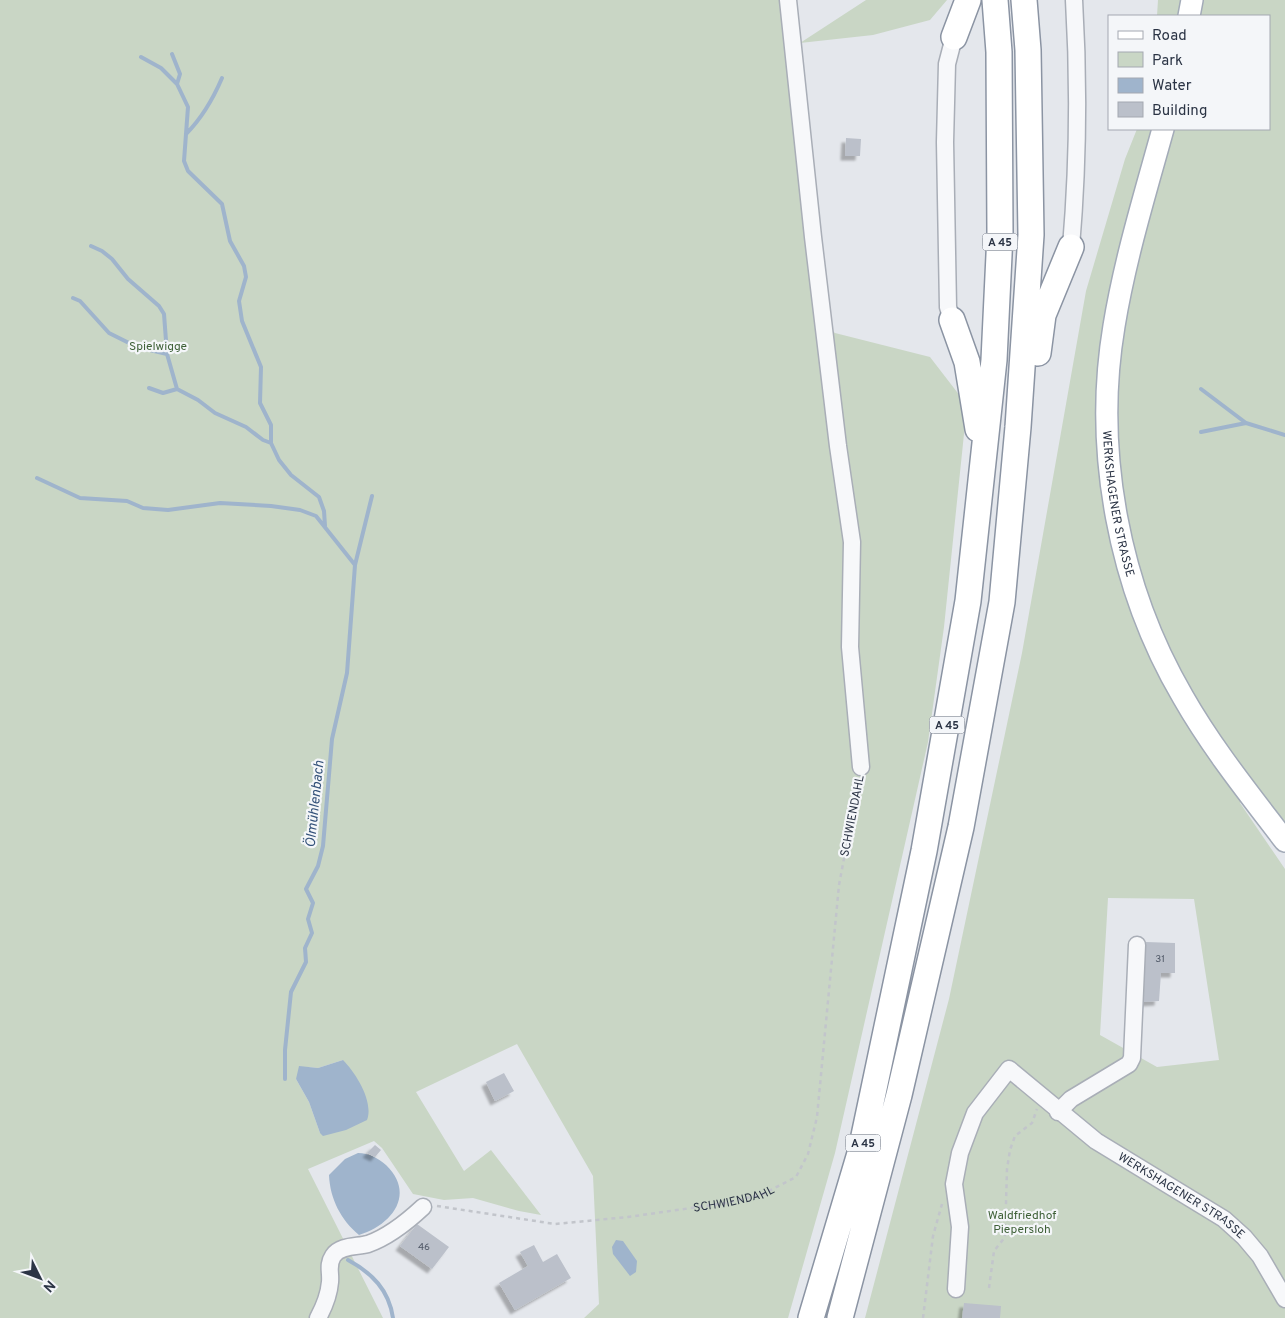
<svg xmlns="http://www.w3.org/2000/svg" width="1285" height="1318" viewBox="0 0 1285 1318" font-family="Overpass,sans-serif">
  <style>
    .green { fill: #c9d6c5; fill-rule: evenodd }
    .water { fill: #9fb4cc }
    .lines { fill: none; stroke-linecap: round; stroke-linejoin: round }
    .stream { stroke: #9fb4cc; stroke-width: 4 }
    .building { fill: #bbc0ca; filter: url(#shadow) }
    .minor-casing { stroke: #a9aeb7; stroke-width: 19 }
    .major-casing { stroke: #a3abb8; stroke-width: 24 }
    .highway-casing { stroke: #8b94a3; stroke-width: 28 }
    .path { stroke: #c2c5cb; stroke-width: 2.5; stroke-dasharray: 4 4; stroke-linecap: butt }
    .minor { stroke: #f7f8fa; stroke-width: 16 }
    .major { stroke: #fff; stroke-width: 21 }
    .highway { stroke: #fff; stroke-width: 25 }
    .labels { text-anchor: middle; stroke-width: 4.5; stroke-linejoin: round; paint-order: stroke }
    .number-label { font-size: 10px; fill: #4f5766 }
    .shield { fill: #f4f6f9; stroke: #676e7b; stroke-width: 1 }
    .shield-label { font-size: 11px; font-weight: bold; fill: #2b3445 }
    .park-label { font-size: 12px; fill: #3f6138; stroke: #f4f6f9 }
    .street-label { font-size: 12px; fill: #2b3445; stroke: #f4f6f9 }
    .water-label { font-size: 14px; font-style: italic; fill: #34527a; stroke: #f4f6f9 }
  </style>
  <defs>
    <filter id="shadow"><feDropShadow dx="-4.5" dy="4.5" stdDeviation="1" flood-color="#0004"/></filter>
  </defs>
  <rect width="100%" height="100%" fill="#e4e7ec"/>
  <path class="green" d="M 0,0 L 784,0 L 816,319 L 835,333 L 930,357 L 967,405 L 944,627 L 928,742 L 835,1153 L 788,1318 L 584,1318 L 599,1304 L 593,1176 L 517,1044 L 416,1092 L 464,1171 L 491,1150 L 541,1215 L 519,1211 L 473,1198 L 444,1200 L 413,1194 L 382,1148 L 374,1141 L 308,1169 L 383,1318 L 0,1318 ZM 343,1060 L 320,1133 L 309,1102 L 296,1079 L 307,1067 L 318,1068 Z
    M 866,0 L 947,0 L 930,20 L 873,35 L 800,43 Z
    M 1158,0 L 1285,0 L 1285,850 L 1246,796 L 1240,803 L 1285,869 L 1285,1318 L 865,1318 L 949,999 L 1022,653 L 1086,291 L 1125,159 L 1137,129 L 1269,129 L 1269,16 L 1157,16 ZM 1108,898 L 1194,899 L 1219,1060 L 1157,1067 L 1100,1035 Z"/>
  <path class="water" d="M 343,1060 C 356,1073 374,1102 367,1120 L 346,1130 L 323,1136 L 320,1133 L 309,1102 L 296,1079 L 299,1066 L 318,1068 Z
    M 358,1153 C 369,1153 378,1158 386,1165 C 416,1194 392,1225 359,1235 C 341,1220 330,1199 329,1175 L 345,1159 Z
    M 616,1240 L 623,1241 L 637,1261 L 636,1272 L 630,1276 L 613,1254 L 612,1247 Z"/>
  <g class="lines">
    <path class="stream" d="M 172,54 L 180,74 L 177,84
      M 141,57 L 161,68 L 177,84 L 188,107 L 184,161 L 188,171 L 222,204 L 230,241 L 244,266 L 246,277 L 239,301 L 242,321 L 261,367 L 260,403 L 271,425 L 271,443 L 279,460 L 291,475 L 319,497 L 324,511 L 325,526
      M 186,134 C 203,117 213,99 222,78
      M 91,246 L 102,251 L 112,259 L 128,279 L 159,306 L 164,314 L 167,354 L 177,389 L 198,400 L 215,413 L 246,427 L 263,440 L 271,443
      M 73,298 L 80,301 L 109,333 L 137,347 L 167,354
      M 149,388 L 163,393 L 177,389
      M 1201,389 L 1246,423 L 1285,435
      M 1201,432 L 1246,423
      M 37,478 L 80,498 L 127,501 L 143,508 L 168,510 L 220,503 L 271,506 L 300,510 L 316,516 L 355,565 L 347,673 L 332,739 L 323,846 L 318,866 L 306,889 L 313,903 L 308,919 L 312,933 L 305,948 L 306,962 L 291,992 L 285,1050 L 285,1079
      M 355,565 L 372,496
      M 348,1260 C 372,1273 389,1290 393,1318"/>
  </g>
  <path class="building" d="M 846,138 L 861,139 L 860,156 L 845,156 Z
    M 1146,942 L 1175,943 L 1175,973 L 1161,973 L 1159,1001 L 1144,1002 Z
    M 504,1073 L 514,1091 L 495,1101 L 486,1082 Z
    M 375,1145 L 381,1150 L 375,1157 L 367,1153 Z
    M 417,1224 L 449,1247 L 432,1269 L 400,1246 Z
    M 534,1245 L 543,1262 L 557,1254 L 571,1278 L 515,1310 L 499,1283 L 528,1266 L 520,1252 Z
    M 964,1303 L 1001,1306 L 1000,1318 L 962,1318 Z"/>
  <g class="lines">
    <defs>
      <g id="minor">
        <path d="M 788,0 L 813,237 L 838,446 L 852,542 L 850,647 L 861,767"/>
        <path d="M 1071,247 C 1078,165 1079,83 1074,0"/>
        <path d="M 952,320 L 948,307 L 945,142 L 947,64 L 954,37"/>
        <path d="M 1058,1112 L 1071,1099 L 1129,1064 L 1132,1058 L 1137,945"/>
        <path id="s2" d="M 956,1289 L 960,1227 L 954,1184 L 960,1153 L 975,1113 L 1009,1069 L 1096,1141 L 1224,1219 L 1244,1237 L 1260,1256 L 1285,1299"/>
        <path d="M 318,1318 C 324,1307 329,1294 330,1282 C 331,1272 327,1265 333,1256 C 340,1245 357,1247 368,1244 C 388,1237 408,1221 423,1207"/>
      </g>
      <g id="major">
        <path d="M 1189,16 L 1192,0"/>
        <path id="s3" d="M 1163,129 C 1145,194 1125,259 1114,326 C 1093,451 1119,588 1183,697 C 1212,748 1250,795 1285,841"/>
      </g>
      <path id="highway" d="M 954,37 L 968,0
        M 952,320 L 967,362 L 978,429
        M 1038,353 L 1043,315 L 1071,247
        M 811,1318 L 861,1150 L 924,851 L 968,601 L 994,360 L 1000,234 L 999,52 L 995,0
        M 840,1318 L 899,1095 L 961,827 L 1002,602 L 1018,427 L 1031,235 L 1028,50 L 1024,0"/>
    </defs>
    <use href="#minor" class="minor-casing"/>
    <use href="#major" class="major-casing"/>
    <use href="#highway" class="highway-casing"/>
    <g class="path">
      <path id="s1" d="M 437,1206 L 555,1224 L 628,1217 L 726,1203 L 763,1194 L 796,1177 L 808,1154 L 817,1117 L 839,885 L 859,779"/>
      <path d="M 989,1288 L 994,1251 L 1005,1237 L 1007,1169 L 1010,1150 L 1015,1136 L 1032,1123 L 1037,1109"/>
      <path d="M 923,1318 L 933,1236 L 942,1204"/>
    </g>
    <use href="#minor" class="minor"/>
    <use href="#major" class="major"/>
    <use href="#highway" class="highway"/>
  </g>
  <g class="labels">
    <g class="number-label">
      <text x="1160" y="962">31</text>
      <text x="424" y="1250">46</text>
    </g>
    <g class="shield">
      <rect x="982.5" y="233.5" width="35" height="17" rx="4"/>
      <rect x="929.5" y="716.5" width="35" height="17" rx="4"/>
      <rect x="845.5" y="1134.5" width="35" height="17" rx="4"/>
    </g>
    <g class="shield-label">
      <text x="1000" y="246">A 45</text>
      <text x="947" y="729">A 45</text>
      <text x="863" y="1147">A 45</text>
    </g>
    <g class="park-label">
      <text x="158" y="350">Spielwigge</text>
      <text x="1022" y="1219">Waldfriedhof<tspan x="1022" dy="14">Piepersloh</tspan></text>
    </g>
    <g class="street-label">
      <text dy="4" stroke="none"><textPath href="#s3" startOffset="382">WERKSHAGENER STRASSE</textPath></text>
      <text transform="translate(852 816) rotate(-79)" y="4">SCHWIENDAHL</text>
      <text dy="4" stroke="none"><textPath href="#s2" startOffset="450">WERKSHAGENER STRASSE</textPath></text>
      <text dy="4" stroke="none"><textPath href="#s1" startOffset="300">SCHWIENDAHL</textPath></text>
    </g>
    <g class="water-label">
      <text transform="translate(314 804) rotate(-84)" y="5">Ölmühlenbach</text>
    </g>
  </g>
  <rect x="1108" y="15" width="162" height="115" fill="#f4f6f9" stroke="#a4a8b1"/>
  <rect x="1118" y="31" width="25" height="8" fill="#ffffff" stroke="#a4a8b1"/>
  <text x="1152" y="40" font-size="15" fill="#2b3445">Road</text>
  <rect x="1118" y="52" width="25" height="15" fill="#c9d6c5" stroke="#a4a8b1"/>
  <text x="1152" y="65" font-size="15" fill="#2b3445">Park</text>
  <rect x="1118" y="78" width="25" height="15" fill="#9fb4cc" stroke="#a4a8b1"/>
  <text x="1152" y="90" font-size="15" fill="#2b3445">Water</text>
  <rect x="1118" y="102" width="25" height="15" fill="#bbc0ca" stroke="#a4a8b1"/>
  <text x="1152" y="115" font-size="15" fill="#2b3445">Building</text>
  <g transform="translate(40 1278) rotate(132)" stroke="#f4f6f9" stroke-width="4" paint-order="stroke">
  <path d="M0-4L9 19L0 12L-9 19Z" fill="#2b3445"/>
  <text y="-8" font-size="14" font-weight="bold" text-anchor="middle" fill="#2b3445">N</text>
  </g>
</svg>
